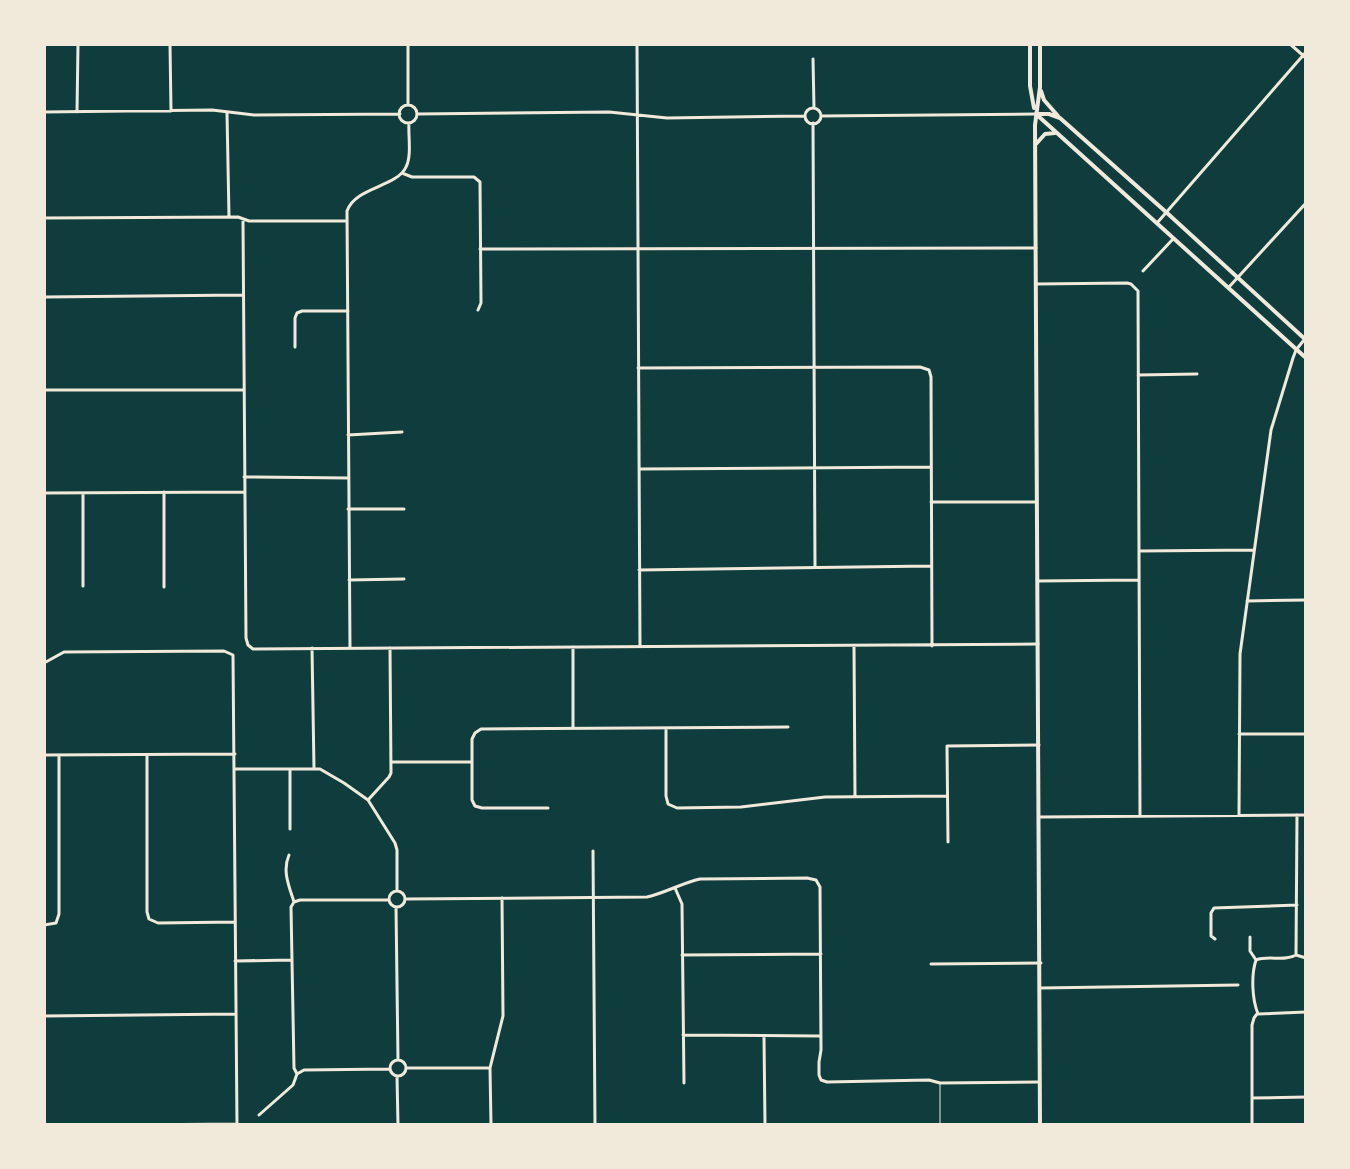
<svg xmlns="http://www.w3.org/2000/svg" width="1350" height="1169" viewBox="0 0 1350 1169" font-family="Roboto,sans-serif">
  <style>
    .lines { fill: none; stroke-linecap: round; stroke-linejoin: round }
    .service { stroke: #f1e9da; stroke-width: 1 }
    .minor { stroke: #f1e9da; stroke-width: 3 }
    .secondary { stroke: #f1e9da; stroke-width: 4 }
  </style>
  <rect width="100%" height="100%" fill="#0f3d3e"/>
  <g class="lines">
    <path class="service" d="M 940,1125 L 940,1083"/>
    <path class="minor" d="M 170,44 L 171,111
      M 637,44 L 640,647
      M 1290,44 L 1306,58
      M 813,59 L 814,108
      M 408,105 L 408,44
      M399 114a9 9 0 1 1 18 0a9 9 0 1 1-18 0Z
      M805 116a8 8 0 1 1 16 0a8 8 0 1 1-16 0Z
      M 44,112 L 212,110 L 254,115 L 400,114
      M 77,112 L 78,44
      M 227,113 L 229,217
      M 417,114 L 609,112 L 667,118 L 805,116
      M 821,116 L 1036,114
      M 813,123 L 815,568
      M 402,173 L 412,177 L 474,177 L 480,182 L 481,303 L 478,310
      M 44,218 L 238,217 L 249,221 L 346,221
      M 243,221 L 246,638 L 248,645 L 253,649 L 1038,644
      M 1157,223 L 1306,52
      M 480,249 L 1036,248
      M 1143,271 L 1173,239
      M 1037,284 L 1127,283 L 1131,284 L 1138,291 L 1140,816
      M 1229,287 L 1306,203
      M 44,297 L 243,295
      M 295,347 L 295,318 L 297,313 L 302,311 L 348,311
      M 638,368 L 920,367 L 929,370 L 931,377 L 932,646
      M 1138,375 L 1197,374
      M 44,390 L 243,390
      M 348,435 L 402,432
      M 639,469 L 931,467
      M 244,477 L 348,478
      M 164,492 L 164,587
      M 44,493 L 244,492
      M 83,494 L 83,586
      M 931,502 L 1036,502
      M 348,509 L 404,509
      M 1139,551 L 1254,550
      M 639,570 L 931,566
      M 349,580 L 404,579
      M 1038,581 L 1138,580
      M 1247,601 L 1306,600
      M 854,646 L 855,797
      M 573,647 L 573,728
      M 312,648 L 314,768
      M 350,648 L 347,211 C 355,187 397,187 406,167 C 412,155 408,136 409,123
      M 44,663 L 64,652 L 224,651 L 233,655 L 237,1125
      M 666,728 L 666,796 L 668,804 L 677,808 L 741,807 L 825,797 L 947,796
      M 1239,734 L 1306,734
      M 44,755 L 235,754
      M 147,755 L 147,912 L 149,919 L 158,923 L 235,922
      M 391,762 L 471,762
      M 236,769 L 320,769 L 344,783 L 368,800 L 395,843 L 397,850 L 397,891
      M 368,800 L 389,777 L 391,773 L 390,648
      M 548,808 L 482,808 L 475,806 L 472,800 L 472,739 L 475,733 L 481,729 L 788,727
      M 1239,815 L 1240,654 L 1271,430 L 1293,358 L 1296,350 L 1304,340
      M 1040,817 L 1306,815
      M 290,829 L 290,769
      M 948,842 L 947,746 L 1039,745
      M 593,851 L 595,1125
      M 289,855 C 282,871 289,886 294,902 L 291,907 L 294,1068 L 297,1074
      M 675,888 L 682,904 L 684,1083
      M389 899a8 8 0 1 1 16 0a8 8 0 1 1-16 0Z
      M 405,899 L 647,897 C 665,893 682,883 700,879 L 807,878 L 816,880 L 820,887 L 821,1050 L 819,1062 L 819,1075 L 821,1080 L 827,1082 L 929,1080 L 940,1083 L 1039,1082
      M 294,902 L 300,900 L 389,900
      M 396,907 L 398,1060
      M 44,925 L 56,923 L 59,914 L 59,756
      M 1250,937 L 1250,951 L 1256,960
      M 1215,939 L 1211,936 L 1211,913 L 1214,908 L 1297,905
      M 682,955 L 821,954
      M 1296,955 L 1306,958
      M 235,961 L 291,960
      M 931,964 L 1041,963
      M 1041,988 L 1238,985
      M 1258,1014 C 1252,999 1251,975 1256,960 C 1269,955 1284,962 1296,955 L 1297,815
      M 1258,1014 L 1306,1012
      M 44,1016 L 235,1014
      M 683,1035 L 819,1036
      M 764,1037 L 765,1125
      M390 1068a8 8 0 1 1 16 0a8 8 0 1 1-16 0Z
      M 406,1068 L 490,1068
      M 397,1076 L 398,1125
      M 1252,1098 L 1306,1097
      M 259,1115 L 293,1085 L 297,1074 L 304,1070 L 390,1069
      M 125,1125 L 237,1124
      M 491,1125 L 490,1068 L 503,1016 L 502,898
      M 1252,1125 L 1252,1025 L 1254,1018 L 1257,1014"/>
    <path class="secondary" d="M 1030,44 L 1030,86 L 1034,108
      M 1040,44 L 1040,87 L 1035,125 L 1040,1125
      M 1041,91 L 1044,100 L 1058,116
      M 1036,114 L 1306,358
      M 1036,114 L 1049,114 L 1060,118 L 1166,212 L 1306,340
      M 1036,144 L 1045,134 L 1055,133"/>
  </g>
  <rect width="1350" height="1169" fill="none" stroke="#f1e9da" stroke-width="92"/>
</svg>
